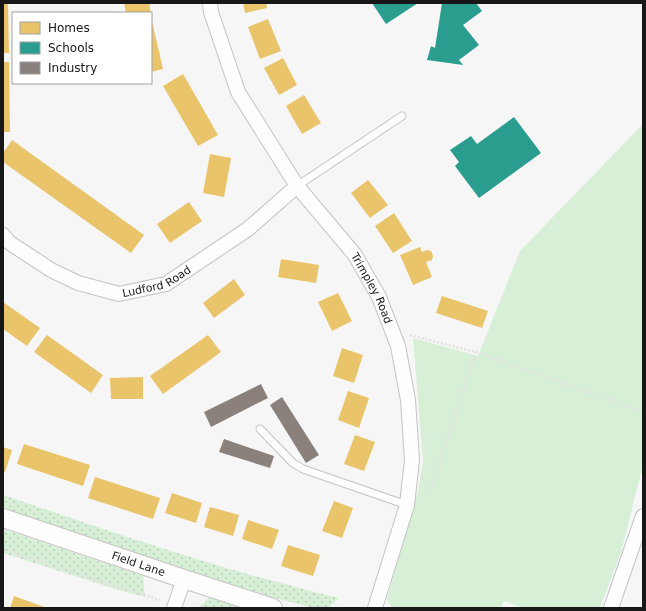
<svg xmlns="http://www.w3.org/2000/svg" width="646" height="611" viewBox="0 0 646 611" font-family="'DejaVu Sans',sans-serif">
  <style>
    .grass { fill: url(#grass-dots) }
    .park { fill: #d7efd6 }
    .homes { fill: #e9c46a }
    .schools { fill: #2a9d8f }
    .industry { fill: #8a817c }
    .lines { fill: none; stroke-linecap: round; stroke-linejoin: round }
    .service-casing { stroke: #c3c3c3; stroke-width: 9 }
    .minor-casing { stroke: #c3c3c3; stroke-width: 16 }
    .tertiary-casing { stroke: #c3c3c3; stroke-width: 20 }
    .path { stroke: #e1e1e2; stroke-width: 2.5; stroke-dasharray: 2 2; stroke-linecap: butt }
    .service { stroke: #fefefe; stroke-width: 7 }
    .minor { stroke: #fefefe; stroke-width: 14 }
    .tertiary { stroke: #fefefe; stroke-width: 18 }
    .labels { text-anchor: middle; stroke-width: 4; stroke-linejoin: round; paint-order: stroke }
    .street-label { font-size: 11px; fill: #171718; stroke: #fff }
  </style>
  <defs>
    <pattern id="grass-dots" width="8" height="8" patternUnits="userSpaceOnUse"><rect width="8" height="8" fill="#d7efd6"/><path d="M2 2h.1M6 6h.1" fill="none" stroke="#b8ccb7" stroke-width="1.8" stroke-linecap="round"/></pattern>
  </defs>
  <rect width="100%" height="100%" fill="#f6f6f6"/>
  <path class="grass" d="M 3,495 C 114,533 225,571 339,598 L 328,608 L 312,608 L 209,579 L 3,510 Z
    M 3,529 L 143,576 L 145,597 L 122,591 L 3,553 Z
    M 209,597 L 242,608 L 198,608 Z"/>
  <path class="park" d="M 643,124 L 643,465 L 621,552 L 600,608 L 523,608 L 504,601 L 501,608 L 392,608 L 387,599 L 418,491 L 423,461 L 413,338 L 478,356 L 520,251 Z"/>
  <path class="homes" d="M 3,3 L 8,3 L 9,53 L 3,53 Z
    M 124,3 L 149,3 L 151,13 L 126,13 Z
    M 243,3 L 266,3 L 267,8 L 245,13 Z
    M 151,17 L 163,69 L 151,72 Z
    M 268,19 L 281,51 L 260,59 L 248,27 Z
    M 283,58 L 297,85 L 279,95 L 264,68 Z
    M 3,62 L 9,62 L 10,132 L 3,132 Z
    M 183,74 L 218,135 L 198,146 L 163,86 Z
    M 304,95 L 321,123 L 302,134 L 286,106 Z
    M 12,140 L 144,235 L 131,253 L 3,162 L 3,153 Z
    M 210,154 L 231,158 L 224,197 L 203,193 Z
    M 368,180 L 388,205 L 370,218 L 351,193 Z
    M 189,202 L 202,221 L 170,243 L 157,224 Z
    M 394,213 L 412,241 L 393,253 L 375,226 Z
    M 420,247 L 422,252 L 427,250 L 431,251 L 433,256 L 432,260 L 426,262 L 432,277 L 413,285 L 400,255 Z
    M 281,259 L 319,265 L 316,283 L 278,277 Z
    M 234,279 L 245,295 L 214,318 L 203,303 Z
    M 338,293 L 352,321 L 332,331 L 318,302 Z
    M 442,296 L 488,311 L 482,328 L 436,313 Z
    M 3,302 L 40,328 L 27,346 L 3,329 Z
    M 47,335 L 103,375 L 91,393 L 34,352 Z
    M 208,335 L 221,352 L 163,394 L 150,376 Z
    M 342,348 L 363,355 L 354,383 L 333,376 Z
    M 143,377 L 143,399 L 111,399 L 110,378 Z
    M 348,391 L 369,398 L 359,428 L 338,420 Z
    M 355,435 L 375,442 L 364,471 L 344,464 Z
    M 24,444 L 90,465 L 83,486 L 17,464 Z
    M 3,447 L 12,450 L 5,472 L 3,471 Z
    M 95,477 L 160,498 L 153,519 L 88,498 Z
    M 172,493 L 202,503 L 196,523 L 165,513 Z
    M 334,501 L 353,508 L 342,538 L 322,531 Z
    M 210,507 L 239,515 L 233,536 L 204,527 Z
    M 248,520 L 279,530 L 272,549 L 242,539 Z
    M 288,545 L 320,555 L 313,576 L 281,566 Z
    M 14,596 L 47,608 L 10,608 Z"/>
  <path class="schools" d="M 372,3 L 418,3 L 386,24 Z
    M 442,3 L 476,3 L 482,11 L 463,25 L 479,45 L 459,60 L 463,65 L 427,60 L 431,46 L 435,48 Z
    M 514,117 L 541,153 L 479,198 L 455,166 L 459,162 L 450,150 L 471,136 L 477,144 Z"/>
  <path class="industry" d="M 261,384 L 268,398 L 211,427 L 204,412 Z
    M 282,397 L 319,455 L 306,463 L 270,405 Z
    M 224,439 L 274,456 L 270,468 L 219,452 Z"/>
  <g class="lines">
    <defs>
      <path id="service" d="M 297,186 L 402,116
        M 260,429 L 293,463 L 303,469 L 407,505"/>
      <g id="minor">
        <path id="s1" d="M 210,3 L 211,12 L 238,92 L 297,186 L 355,255 L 379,297 L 398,346 L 408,400 L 412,460 L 407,505 L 375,608"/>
        <path id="s2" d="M 3,235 L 10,243 L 51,270 L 78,283 L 119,294 L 166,284 L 248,229 L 297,186"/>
        <path d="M 174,608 L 184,579"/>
        <path d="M 611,608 L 643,516"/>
      </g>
      <g id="tertiary">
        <path id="s3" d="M 3,518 L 184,579 L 273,608"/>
      </g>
    </defs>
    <use href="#service" class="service-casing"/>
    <use href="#minor" class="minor-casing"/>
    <use href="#tertiary" class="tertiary-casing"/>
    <path class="path" d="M 410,335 L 476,352 L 643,412
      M 425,491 L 431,487 L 476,352
      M 3,549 L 160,600"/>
    <use href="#service" class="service"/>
    <use href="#minor" class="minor"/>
    <use href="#tertiary" class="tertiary"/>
  </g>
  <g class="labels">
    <g class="street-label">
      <text dy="4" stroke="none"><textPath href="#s2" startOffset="172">Ludford Road</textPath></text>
      <text dy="4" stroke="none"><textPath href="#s1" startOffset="332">Trimpley Road</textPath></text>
      <text dy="4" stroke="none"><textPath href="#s3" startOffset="143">Field Lane</textPath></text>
    </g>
  </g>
  <rect width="646" height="611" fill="none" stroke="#171718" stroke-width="8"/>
  <rect x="12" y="12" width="140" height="72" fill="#ffffff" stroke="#a2a2a3"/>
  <rect x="20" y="22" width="20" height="12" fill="#e9c46a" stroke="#a2a2a3"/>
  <text x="48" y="32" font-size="12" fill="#171718">Homes</text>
  <rect x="20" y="42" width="20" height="12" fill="#2a9d8f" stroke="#a2a2a3"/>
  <text x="48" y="52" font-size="12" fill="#171718">Schools</text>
  <rect x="20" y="62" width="20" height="12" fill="#8a817c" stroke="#a2a2a3"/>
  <text x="48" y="72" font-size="12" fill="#171718">Industry</text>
</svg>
